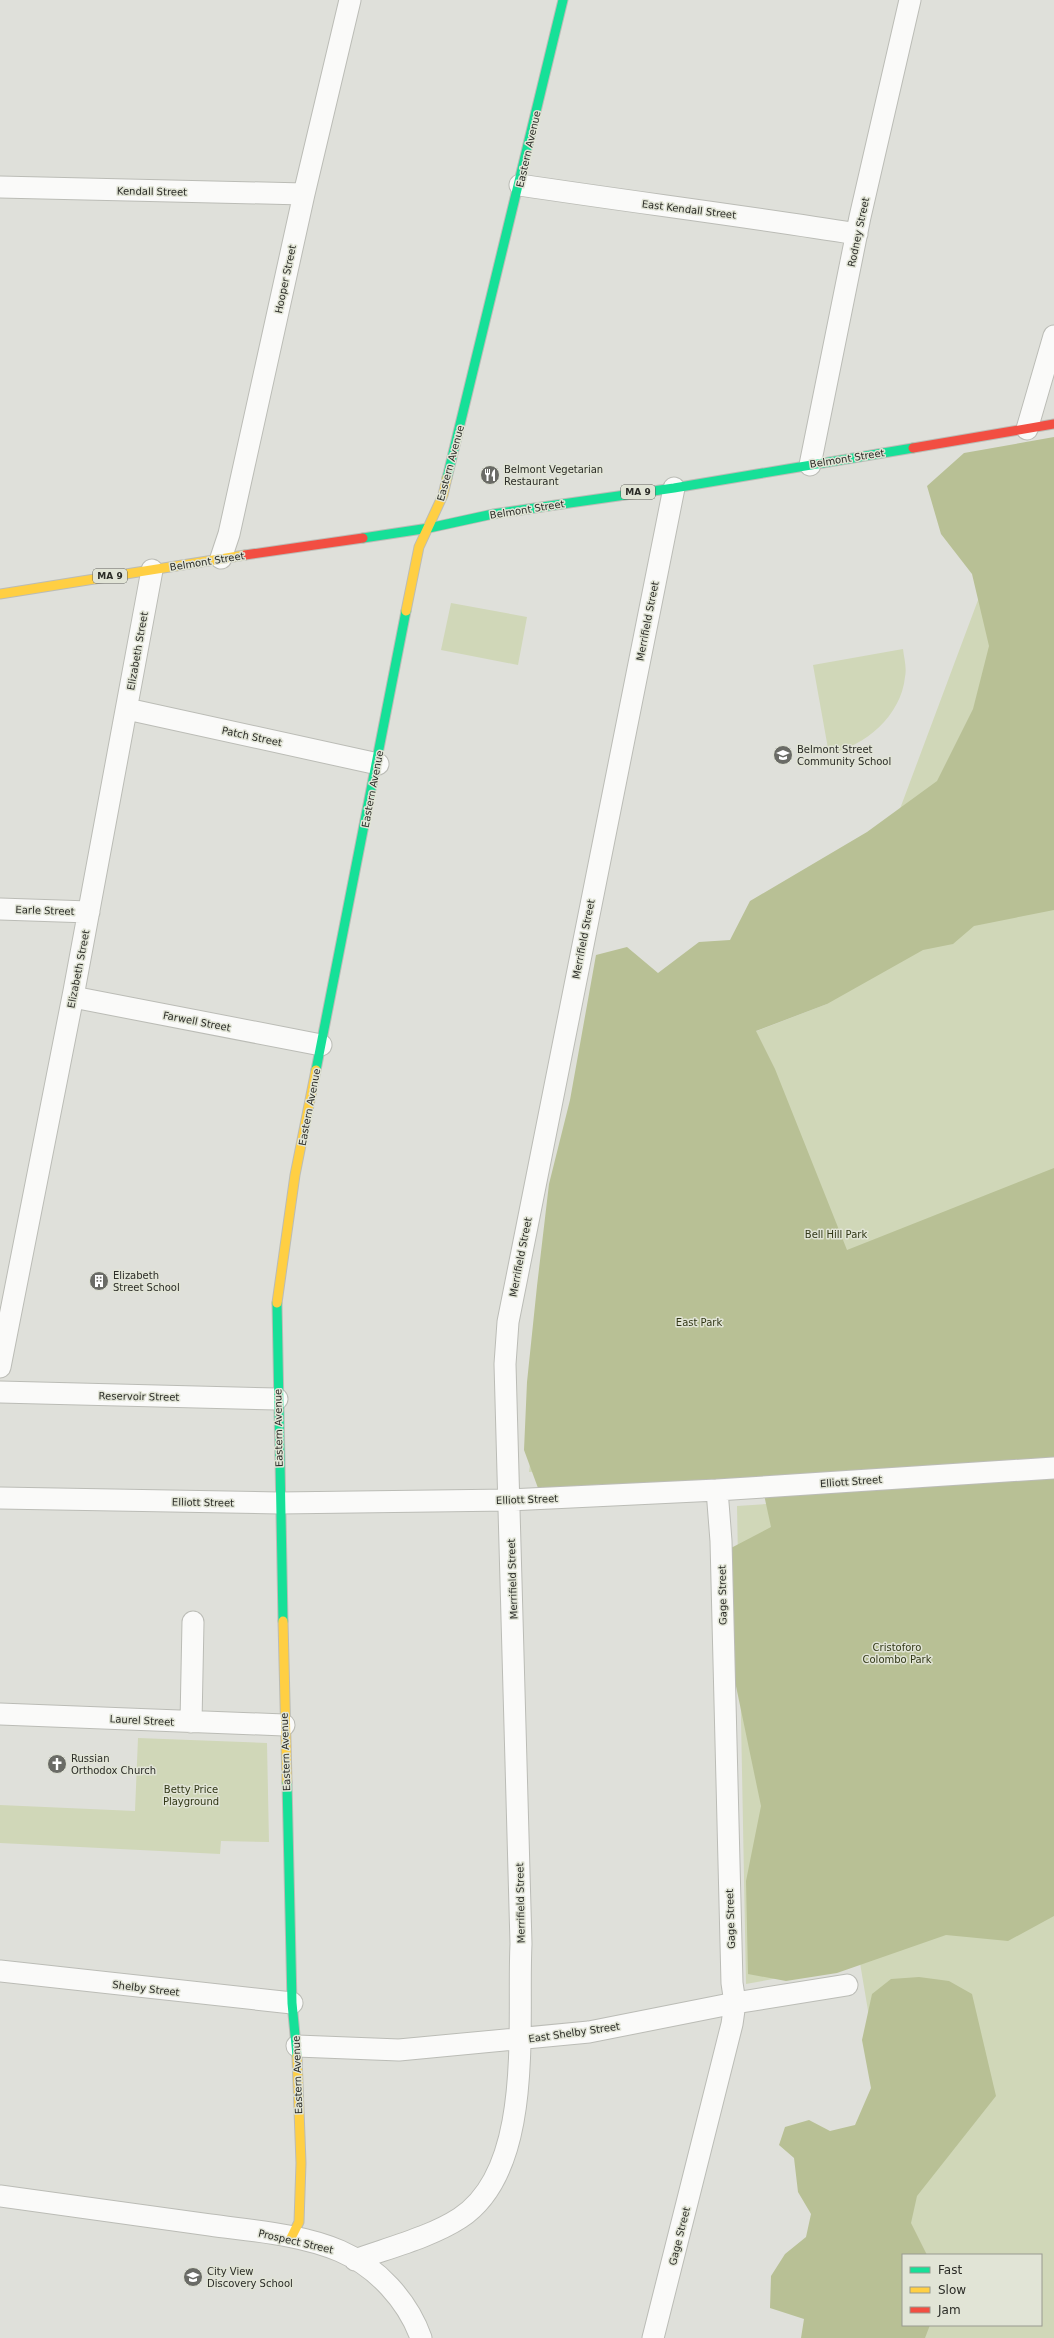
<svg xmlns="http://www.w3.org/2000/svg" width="1054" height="2338" viewBox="0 0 1054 2338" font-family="'DejaVu Sans',sans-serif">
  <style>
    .green { fill: #d0d7b8; fill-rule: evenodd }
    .forest { fill: #b8c095 }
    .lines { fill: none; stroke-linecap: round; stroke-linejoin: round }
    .street-casing { stroke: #bbbcb6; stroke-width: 23 }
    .fast-casing { stroke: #bbbcb6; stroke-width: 11 }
    .slow-casing { stroke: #bbbcb6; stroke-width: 11 }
    .jam-casing { stroke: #bbbcb6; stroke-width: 11 }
    .street { stroke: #fafaf9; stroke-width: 21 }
    .fast { stroke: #16e098; stroke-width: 9 }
    .slow { stroke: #ffcf43; stroke-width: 9 }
    .jam { stroke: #f24e42; stroke-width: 9 }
    .labels { text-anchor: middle; stroke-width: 3; stroke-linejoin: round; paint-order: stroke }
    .shield { fill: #e1e4d6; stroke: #62635c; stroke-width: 1 }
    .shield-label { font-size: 9px; font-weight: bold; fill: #2b2c27 }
    .street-label { font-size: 10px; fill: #2b2c27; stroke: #e1e4d6 }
    .poi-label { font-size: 10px; fill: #2b2c27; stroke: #e1e4d6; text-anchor: start }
    .park-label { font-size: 10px; fill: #313716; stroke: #e1e4d6 }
  </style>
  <rect width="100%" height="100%" fill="#dfe0da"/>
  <path class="green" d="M 1054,451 L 1054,1440 L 529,1472 L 574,1101 L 827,1004 L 1033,453 Z
    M 451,603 L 527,617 L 518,665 L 441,650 Z
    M 903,649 C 904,658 907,668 905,677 C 901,716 865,746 829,754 L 813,665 Z
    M 1054,1485 L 1054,2338 L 811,2338 L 884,2106 L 860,1963 L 746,1984 L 737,1506 ZM 903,2255 L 1041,2255 L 1041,2325 L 903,2325 Z
    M 138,1738 L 267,1743 L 269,1842 L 221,1841 L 220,1854 L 0,1843 L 0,1805 L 135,1811 Z"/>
  <path class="forest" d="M 1054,437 L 1054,910 L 974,926 L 953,944 L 923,950 L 827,1004 L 756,1031 L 775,1069 L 847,1250 L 1054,1168 L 1054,1916 L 1008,1941 L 946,1935 L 837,1973 L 786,1981 L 748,1974 L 746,1881 L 761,1806 L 732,1667 L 731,1548 L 771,1527 L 763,1490 L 610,1484 L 538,1488 L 524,1450 L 527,1382 L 537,1286 L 549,1184 L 570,1100 L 596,955 L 627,947 L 658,973 L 699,942 L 730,940 L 750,901 L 867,832 L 937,781 L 973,709 L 989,646 L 972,574 L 941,534 L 927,486 L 964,453 Z
    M 919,1977 L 949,1981 L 972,1994 L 996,2096 L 917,2196 L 911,2223 L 927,2255 L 903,2255 L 903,2325 L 930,2325 L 925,2338 L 801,2338 L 804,2319 L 770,2308 L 771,2276 L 785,2254 L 806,2237 L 811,2214 L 798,2192 L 794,2158 L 779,2145 L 785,2127 L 809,2120 L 830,2131 L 855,2125 L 871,2088 L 862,2040 L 872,1994 L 891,1979 Z"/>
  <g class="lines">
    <defs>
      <path id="street" d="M 520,185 C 632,202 745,216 857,234
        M 0,187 L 304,194
        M 1027,429 L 1054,336
        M 810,465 L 860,217 L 910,0
        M 221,558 L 229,534 L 304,194 L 350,0
        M 127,709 L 378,764
        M 0,909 L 89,912
        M 73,997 L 321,1045
        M 0,1367 L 74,991 L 152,570
        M 0,1392 L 277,1399
        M 0,1498 L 279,1503 L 509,1500 L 717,1490 L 1054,1468
        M 0,1714 L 284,1725
        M 191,1722 L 193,1622
        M 0,1971 L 292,2003
        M 297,2046 L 399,2050 L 589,2032 L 735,2003 L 847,1985
        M 0,2196 C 70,2206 140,2216 210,2225 C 253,2231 300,2234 340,2251 C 377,2267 408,2301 421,2338
        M 355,2260 C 388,2248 431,2237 460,2218 C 535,2169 517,2023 521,1944 L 505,1364 L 508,1322 L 674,488
        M 653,2338 L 732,2024 L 735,2003 L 732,1983 L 721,1541 L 717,1490"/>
      <path id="fast" d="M 447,478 L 563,0
        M 363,538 L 429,528 L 493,514 L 674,488 L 913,448
        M 316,1070 L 406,611
        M 277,1303 L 283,1621
        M 287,1782 L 292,2003 L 297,2056"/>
      <path id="slow" d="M 0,594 L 245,555
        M 406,611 L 419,547 L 443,495 L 447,478
        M 277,1303 L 295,1175 L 316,1070
        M 283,1621 L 287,1782
        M 291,2238 L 299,2222 L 301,2163 L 297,2056"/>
      <path id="jam" d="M 913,448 L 1054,424
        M 245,555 L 363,538"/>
    </defs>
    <use href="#street" class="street-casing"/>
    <use href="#fast" class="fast-casing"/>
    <use href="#slow" class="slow-casing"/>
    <use href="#jam" class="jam-casing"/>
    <use href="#street" class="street"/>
    <use href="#fast" class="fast"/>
    <use href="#slow" class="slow"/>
    <use href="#jam" class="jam"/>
  </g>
  <defs>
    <symbol id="restaurant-disc" viewBox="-11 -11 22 22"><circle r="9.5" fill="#6a6b66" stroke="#e1e4d6"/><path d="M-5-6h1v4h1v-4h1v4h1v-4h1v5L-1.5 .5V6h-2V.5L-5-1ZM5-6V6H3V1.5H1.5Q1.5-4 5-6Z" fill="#fff"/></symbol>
    <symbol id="school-disc" viewBox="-11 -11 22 22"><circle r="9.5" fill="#6a6b66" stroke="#e1e4d6"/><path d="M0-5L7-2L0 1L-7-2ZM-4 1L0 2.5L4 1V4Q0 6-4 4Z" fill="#fff"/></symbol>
    <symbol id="building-disc" viewBox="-11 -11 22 22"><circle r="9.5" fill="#6a6b66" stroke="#e1e4d6"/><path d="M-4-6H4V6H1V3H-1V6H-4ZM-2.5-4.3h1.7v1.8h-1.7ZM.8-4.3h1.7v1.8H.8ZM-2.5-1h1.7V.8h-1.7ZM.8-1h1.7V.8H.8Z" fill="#fff"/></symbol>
    <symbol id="church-disc" viewBox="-11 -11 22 22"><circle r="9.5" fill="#6a6b66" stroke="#e1e4d6"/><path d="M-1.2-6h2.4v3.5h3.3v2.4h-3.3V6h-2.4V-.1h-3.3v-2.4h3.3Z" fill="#fff"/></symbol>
  </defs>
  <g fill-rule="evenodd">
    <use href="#restaurant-disc" x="479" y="464" width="22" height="22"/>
    <use href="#school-disc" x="772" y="744" width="22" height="22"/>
    <use href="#building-disc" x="88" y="1270" width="22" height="22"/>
    <use href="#church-disc" x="46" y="1753" width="22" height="22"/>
    <use href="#school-disc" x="182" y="2266" width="22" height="22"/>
  </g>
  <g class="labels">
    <g class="shield">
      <rect x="621" y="485" width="34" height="14" rx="3"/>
      <rect x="93" y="569" width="34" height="14" rx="3"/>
    </g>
    <g class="shield-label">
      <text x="638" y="495">MA 9</text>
      <text x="110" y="579">MA 9</text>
    </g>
    <g class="street-label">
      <text transform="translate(528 149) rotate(-77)" y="4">Eastern Avenue</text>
      <text transform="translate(152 191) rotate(1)" y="4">Kendall Street</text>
      <text transform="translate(689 209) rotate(7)" y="4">East Kendall Street</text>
      <text transform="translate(858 232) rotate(-78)" y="4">Rodney Street</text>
      <text transform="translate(285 279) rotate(-78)" y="4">Hooper Street</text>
      <text transform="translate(847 458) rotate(-9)" y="4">Belmont Street</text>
      <text transform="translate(450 463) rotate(-75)" y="4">Eastern Avenue</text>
      <text transform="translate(527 509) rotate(-9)" y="4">Belmont Street</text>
      <text transform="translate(207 561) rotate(-9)" y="4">Belmont Street</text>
      <text transform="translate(647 621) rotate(-79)" y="4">Merrifield Street</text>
      <text transform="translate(137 651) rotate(-80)" y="4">Elizabeth Street</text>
      <text transform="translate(252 736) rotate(12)" y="4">Patch Street</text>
      <text transform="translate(372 789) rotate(-79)" y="4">Eastern Avenue</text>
      <text transform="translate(45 910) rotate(2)" y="4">Earle Street</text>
      <text transform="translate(583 939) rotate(-79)" y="4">Merrifield Street</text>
      <text transform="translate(78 969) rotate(-79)" y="4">Elizabeth Street</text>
      <text transform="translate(197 1021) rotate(11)" y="4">Farwell Street</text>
      <text transform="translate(309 1107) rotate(-79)" y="4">Eastern Avenue</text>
      <text transform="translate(520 1257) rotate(-79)" y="4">Merrifield Street</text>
      <text transform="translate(139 1396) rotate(1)" y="4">Reservoir Street</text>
      <text transform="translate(278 1428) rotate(-91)" y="4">Eastern Avenue</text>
      <text transform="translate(851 1481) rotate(-4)" y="4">Elliott Street</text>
      <text transform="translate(527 1499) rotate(-2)" y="4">Elliott Street</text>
      <text transform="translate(203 1502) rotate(1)" y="4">Elliott Street</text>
      <text transform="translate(512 1579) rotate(-92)" y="4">Merrifield Street</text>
      <text transform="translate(722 1595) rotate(-91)" y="4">Gage Street</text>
      <text transform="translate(142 1720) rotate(3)" y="4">Laurel Street</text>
      <text transform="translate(285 1752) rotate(-92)" y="4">Eastern Avenue</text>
      <text transform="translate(520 1903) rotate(-91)" y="4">Merrifield Street</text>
      <text transform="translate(730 1919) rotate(-92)" y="4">Gage Street</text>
      <text transform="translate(146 1988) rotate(7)" y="4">Shelby Street</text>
      <text transform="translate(574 2032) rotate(-8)" y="4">East Shelby Street</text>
      <text transform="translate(297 2075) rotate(-92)" y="4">Eastern Avenue</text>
      <text transform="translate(679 2236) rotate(-76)" y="4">Gage Street</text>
      <text transform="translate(296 2241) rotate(13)" y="4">Prospect Street</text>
    </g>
    <g class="poi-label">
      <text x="504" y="473">Belmont Vegetarian<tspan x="504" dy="12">Restaurant</tspan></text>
      <text x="797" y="753">Belmont Street<tspan x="797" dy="12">Community School</tspan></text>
      <text x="113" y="1279">Elizabeth<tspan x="113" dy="12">Street School</tspan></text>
      <text x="71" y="1762">Russian<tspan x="71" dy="12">Orthodox Church</tspan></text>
      <text x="207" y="2275">City View<tspan x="207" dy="12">Discovery School</tspan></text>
    </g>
    <g class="park-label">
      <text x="836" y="1238">Bell Hill Park</text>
      <text x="699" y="1326">East Park</text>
      <text x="897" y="1651">Cristoforo<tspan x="897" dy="12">Colombo Park</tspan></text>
      <text x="191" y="1793">Betty Price<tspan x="191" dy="12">Playground</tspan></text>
    </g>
  </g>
  <rect x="902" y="2254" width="140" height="72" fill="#e1e4d6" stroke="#989a90"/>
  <rect x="910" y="2267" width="20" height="6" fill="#16e098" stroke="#989a90"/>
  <text x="938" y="2274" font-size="12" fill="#2b2c27">Fast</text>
  <rect x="910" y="2287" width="20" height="6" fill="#ffcf43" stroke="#989a90"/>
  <text x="938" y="2294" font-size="12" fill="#2b2c27">Slow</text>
  <rect x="910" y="2307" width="20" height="6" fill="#f24e42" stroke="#989a90"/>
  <text x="938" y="2314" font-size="12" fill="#2b2c27">Jam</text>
</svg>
